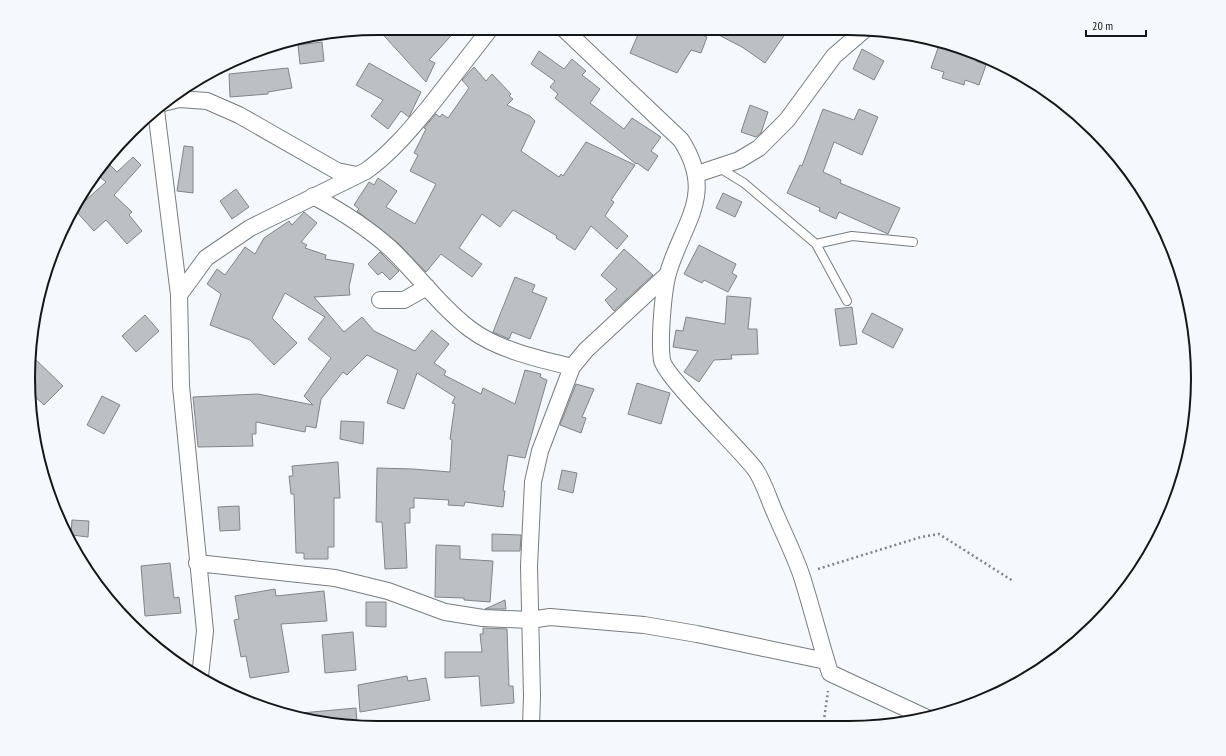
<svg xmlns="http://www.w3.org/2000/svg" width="1226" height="756" viewBox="0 0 1226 756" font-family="'PT Sans Narrow',sans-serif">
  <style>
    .building { fill: #bcc0c3; stroke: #828588 }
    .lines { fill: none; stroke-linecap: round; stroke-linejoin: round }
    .lane-casing { stroke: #797c7f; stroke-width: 10 }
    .street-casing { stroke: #797c7f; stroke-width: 18 }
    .path { stroke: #808285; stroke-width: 2.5; stroke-dasharray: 2 3; stroke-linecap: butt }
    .lane { stroke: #fff; stroke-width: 8 }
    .street { stroke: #fff; stroke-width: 16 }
    .rim { fill: none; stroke: #151617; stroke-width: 2 }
  </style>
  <rect width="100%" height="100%" fill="#f5f9fd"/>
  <path class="building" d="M 377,28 L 458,28 L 429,60 L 435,63 L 426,82 Z
    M 640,30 L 688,30 L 707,37 L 701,53 L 691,50 L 677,73 L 630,53 Z
    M 709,30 L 788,30 L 765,63 L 742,47 Z
    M 322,42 L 324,61 L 300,64 L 298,45 Z
    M 939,45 L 977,57 L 976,61 L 986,65 L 979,85 L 965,80 L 964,85 L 942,78 L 944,72 L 931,68 Z
    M 862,49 L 884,61 L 874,80 L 853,69 Z
    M 539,51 L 564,69 L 572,59 L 586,71 L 582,75 L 600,89 L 590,103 L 624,129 L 632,118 L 661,137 L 651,151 L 658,156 L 648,171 L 637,163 L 636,164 L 555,98 L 558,94 L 550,87 L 555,81 L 531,64 Z
    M 369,63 L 421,92 L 409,117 L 401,111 L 388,129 L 371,116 L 383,100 L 356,85 Z
    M 474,67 L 486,81 L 492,74 L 511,94 L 509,96 L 513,99 L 507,105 L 530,116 L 535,121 L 521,151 L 559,177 L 561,174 L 563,176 L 586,142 L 635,165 L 611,200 L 614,202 L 605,216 L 628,236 L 617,249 L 591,226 L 575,250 L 556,238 L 557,236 L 513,210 L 500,227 L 482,214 L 459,248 L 482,264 L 472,277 L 441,254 L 426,272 L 397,242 L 357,211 L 359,209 L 354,205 L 369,182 L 374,185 L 378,178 L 397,191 L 386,207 L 415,224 L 436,184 L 410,171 L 418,155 L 414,153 L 426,129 L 424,128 L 436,114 L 440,117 L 442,114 L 448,118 L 469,88 L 462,80 Z
    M 288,68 L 292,88 L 268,92 L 268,94 L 230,97 L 229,74 Z
    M 750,105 L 768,112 L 761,133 L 756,137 L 741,132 Z
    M 823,109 L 854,120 L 859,109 L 878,117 L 862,155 L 834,142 L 823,172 L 841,180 L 840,183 L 900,208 L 888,234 L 839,212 L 836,219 L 819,211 L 820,208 L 787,193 L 800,165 L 802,166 Z
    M 184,146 L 193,147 L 193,193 L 177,191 Z
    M 133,157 L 141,165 L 114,195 L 132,212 L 129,215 L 142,231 L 127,244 L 106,220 L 94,231 L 75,210 L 106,182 L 100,177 L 110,165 L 117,172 Z
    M 236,189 L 249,207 L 232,219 L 220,201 Z
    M 723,193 L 742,202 L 735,217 L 716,208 Z
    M 304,212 L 317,223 L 301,242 L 307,245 L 305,248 L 326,255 L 325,259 L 354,264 L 349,287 L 350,295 L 314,297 L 344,332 L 362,317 L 374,331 L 415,351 L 432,330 L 449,344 L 434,363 L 446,371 L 444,375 L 481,394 L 483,388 L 515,404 L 525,370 L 541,374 L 540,377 L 547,380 L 525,458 L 508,455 L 503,491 L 505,491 L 503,507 L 465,502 L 464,506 L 448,505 L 449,500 L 414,498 L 414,508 L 410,508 L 410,523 L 405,523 L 407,568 L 385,569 L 382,522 L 376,522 L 377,468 L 413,469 L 450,472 L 452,440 L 450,439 L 455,404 L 452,403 L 455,397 L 417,373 L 404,409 L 387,403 L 398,370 L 367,355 L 347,375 L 343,372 L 321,399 L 316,428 L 306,426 L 305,432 L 256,422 L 256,434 L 252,434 L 253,446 L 198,447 L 193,397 L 258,394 L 313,405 L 304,396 L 331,358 L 308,339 L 325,317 L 285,293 L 272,318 L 297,343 L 274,365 L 250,340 L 210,325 L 221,294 L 207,284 L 217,269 L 225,275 L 245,247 L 255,254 L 264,238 L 289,221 L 292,225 Z
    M 699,245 L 736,264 L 732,273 L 737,276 L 728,292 L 704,280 L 702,283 L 684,274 Z
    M 624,249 L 653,275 L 614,311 L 605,300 L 617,289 L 601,275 Z
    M 380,252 L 399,271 L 390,280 L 382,272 L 378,275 L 368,264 Z
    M 515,277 L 535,285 L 532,292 L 547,298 L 530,339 L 512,332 L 509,339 L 493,332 Z
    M 727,296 L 751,298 L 748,329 L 757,329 L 758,354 L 731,355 L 732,359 L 714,360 L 699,382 L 684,372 L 698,351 L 673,347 L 676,330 L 683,331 L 686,317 L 725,324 Z
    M 852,307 L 857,344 L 840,346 L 835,309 Z
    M 872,313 L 903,329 L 893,348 L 862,332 Z
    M 145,315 L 159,331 L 136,352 L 122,336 Z
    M 32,356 L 63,386 L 44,405 L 30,392 L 28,378 Z
    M 637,383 L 670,393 L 661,424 L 628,414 Z
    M 576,384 L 594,389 L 582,417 L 586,418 L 581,433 L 560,425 Z
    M 102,396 L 120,405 L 104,434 L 87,425 Z
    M 341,421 L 364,422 L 363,444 L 340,439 Z
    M 338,462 L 340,498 L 334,498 L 334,547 L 328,547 L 328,559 L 304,559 L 304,553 L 296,553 L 294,494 L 291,494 L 289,476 L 293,476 L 292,466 Z
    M 562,470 L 577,473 L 573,493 L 558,489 Z
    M 239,506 L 240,530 L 220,531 L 218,507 Z
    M 72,520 L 89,521 L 88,537 L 71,535 Z
    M 492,534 L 521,535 L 520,551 L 492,551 Z
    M 436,545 L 460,546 L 460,559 L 493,561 L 490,602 L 464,600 L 464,598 L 435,597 Z
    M 170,563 L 174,598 L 179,597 L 181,613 L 145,616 L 141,566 Z
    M 275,589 L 276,596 L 324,591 L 327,621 L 281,624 L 289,672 L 250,678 L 246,656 L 241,657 L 234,620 L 239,619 L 235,596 Z
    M 505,600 L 506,609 L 485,609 Z
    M 366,602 L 386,602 L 386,627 L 366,626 Z
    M 483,628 L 507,629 L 509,686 L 513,686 L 514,703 L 481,706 L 479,676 L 445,678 L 445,652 L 482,652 L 480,634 L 483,634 Z
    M 353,632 L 356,670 L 325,673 L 322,635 Z
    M 407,676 L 408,681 L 426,678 L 430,700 L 360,712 L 358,685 Z
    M 356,708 L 357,725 L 333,725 L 290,714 Z"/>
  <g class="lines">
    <defs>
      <path id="lane" d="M 718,167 L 744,183 L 816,244 L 847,301
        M 816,244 L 852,236 L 913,242"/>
      <path id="street" d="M 564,29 L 681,140 C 716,195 684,220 668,273 C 663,291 659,341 662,360 C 665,377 739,448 755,469 C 764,482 769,500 775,513 C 784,534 795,556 802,577 C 812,609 820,641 830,673 L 927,718
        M 163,103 L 179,99 L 207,101 L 239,115 L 337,171 L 357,175
        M 156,110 L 179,295 L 181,386 L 205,631 L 200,676
        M 697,174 L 739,160 L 759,148 L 787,120 L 834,56 L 863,31
        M 313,196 C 341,211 368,228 391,249 C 418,275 440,306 470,329 C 498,350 539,359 572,367
        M 179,295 L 206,258 L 250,228 L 366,171 C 391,153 410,130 430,106 C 450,80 470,55 490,29
        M 380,300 L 404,300 L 427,287
        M 197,563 L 335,578 L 388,591 L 445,612 L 483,618 L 530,620 L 550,617 L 644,625 L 697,634 L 826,661
        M 531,726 L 532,696 L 529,566 L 533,482 L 540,451 L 572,367 L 586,350 L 668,274"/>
    </defs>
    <use href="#lane" class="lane-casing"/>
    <use href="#street" class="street-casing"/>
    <path class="path" d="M 818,569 L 921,537 L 939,534 L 1013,581
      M 823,727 L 828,691"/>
    <use href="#lane" class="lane"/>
    <use href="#street" class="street"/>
  </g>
  <path d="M0 0H1226V756H0ZM378 35H848A343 343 0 0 1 1191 378V378A343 343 0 0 1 848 721H378A343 343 0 0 1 35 378V378A343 343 0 0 1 378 35Z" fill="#f5f9fd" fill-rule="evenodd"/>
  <path class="rim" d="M378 35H848A343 343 0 0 1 1191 378V378A343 343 0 0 1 848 721H378A343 343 0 0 1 35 378V378A343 343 0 0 1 378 35Z"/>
  <path d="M1086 30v6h60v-6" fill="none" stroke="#151617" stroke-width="2"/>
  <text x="1092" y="30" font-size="12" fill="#151617" stroke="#f5f9fd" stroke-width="3" paint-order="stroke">20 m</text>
</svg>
